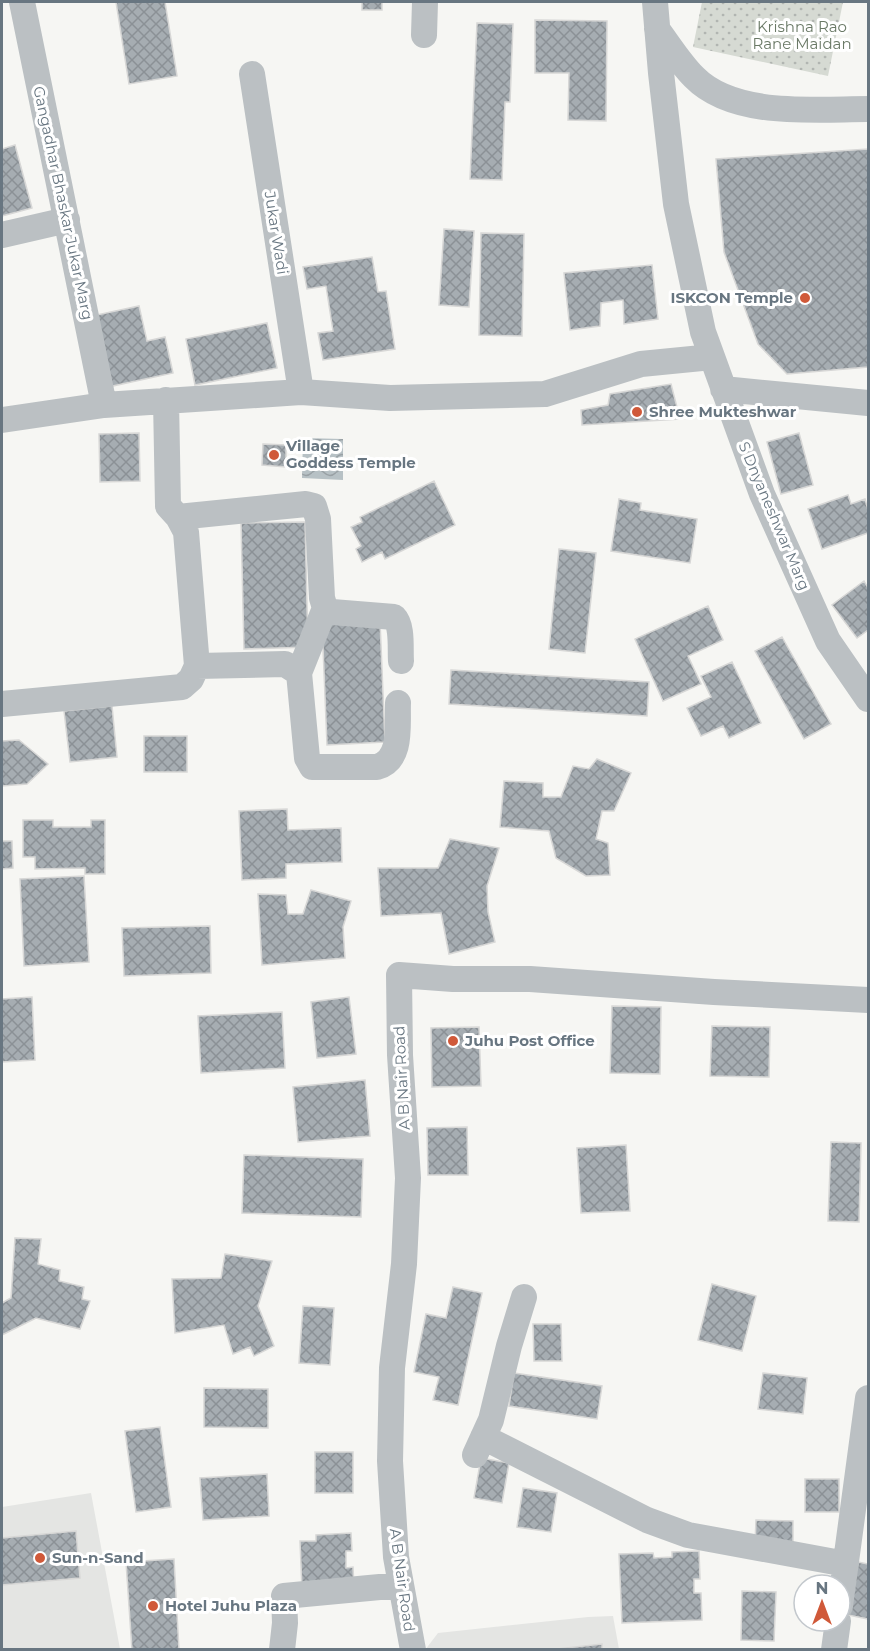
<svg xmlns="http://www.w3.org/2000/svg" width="870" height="1651" viewBox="0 0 870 1651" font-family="Montserrat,sans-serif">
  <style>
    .built { fill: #e4e5e3 }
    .park { fill: url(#park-dots) }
    .water { fill: url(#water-waves) }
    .building { fill: url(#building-cross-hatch); stroke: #d7d7d6; stroke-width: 1.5 }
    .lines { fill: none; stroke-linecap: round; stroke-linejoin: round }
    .minor { stroke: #bbc0c3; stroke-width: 26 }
    .poi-dot { fill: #d05939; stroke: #fff; stroke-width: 2 }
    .labels { text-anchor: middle; stroke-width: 6; stroke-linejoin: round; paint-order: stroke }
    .park-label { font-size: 15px; fill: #6a7966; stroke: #fff }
    .street-label { font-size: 15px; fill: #687681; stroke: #fff }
    .poi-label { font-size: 15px; font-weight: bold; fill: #687681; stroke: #fff; text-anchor: start }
  </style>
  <defs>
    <pattern id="park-dots" width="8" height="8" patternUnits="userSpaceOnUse" patternTransform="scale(1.5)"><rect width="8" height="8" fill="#d6dad3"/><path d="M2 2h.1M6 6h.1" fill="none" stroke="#b1b5b1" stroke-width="1.8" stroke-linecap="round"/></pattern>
    <pattern id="water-waves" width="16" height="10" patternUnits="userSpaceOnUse" patternTransform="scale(1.5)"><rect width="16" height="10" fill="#b7c1c5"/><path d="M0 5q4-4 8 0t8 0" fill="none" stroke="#99a1a5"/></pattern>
    <pattern id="building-cross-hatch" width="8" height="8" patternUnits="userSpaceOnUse" patternTransform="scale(1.5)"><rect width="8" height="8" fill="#a6adb2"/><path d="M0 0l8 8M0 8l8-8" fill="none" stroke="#8b9196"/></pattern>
  </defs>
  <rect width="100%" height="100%" fill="#f6f6f3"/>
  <path class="built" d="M 91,1493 L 120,1649 L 2,1650 L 2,1507 Z
    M 613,1616 L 619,1649 L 425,1650 L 438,1633 L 588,1617 Z"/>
  <path class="park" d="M 702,2 L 843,2 L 828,76 L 693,47 Z"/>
  <path class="water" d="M 303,438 L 343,439 L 343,480 L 302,478 Z"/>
  <path class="building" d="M 116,2 L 165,2 L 177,76 L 129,84 Z
    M 362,2 L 382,2 L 382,10 L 362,10 Z
    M 535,20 L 607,21 L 606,121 L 568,120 L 569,73 L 535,73 Z
    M 477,23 L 513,24 L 510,102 L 505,102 L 502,180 L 470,179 Z
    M 15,145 L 32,208 L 2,216 L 2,149 Z
    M 868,149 L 868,367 L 787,374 L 758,344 L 724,252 L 716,159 Z
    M 444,229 L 474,231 L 469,307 L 439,305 Z
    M 481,233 L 524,234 L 522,336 L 479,335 Z
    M 372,257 L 378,292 L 386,291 L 395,349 L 323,360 L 318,333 L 333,331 L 326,286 L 307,289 L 303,267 Z
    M 652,265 L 658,319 L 624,324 L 623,300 L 601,303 L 600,326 L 570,330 L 564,273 Z
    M 139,306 L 147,341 L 165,337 L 173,373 L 108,387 L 92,316 Z
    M 267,323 L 277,368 L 195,385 L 186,339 Z
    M 671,384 L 680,419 L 582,425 L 581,410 L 608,405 L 610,394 Z
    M 139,433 L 140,481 L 100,482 L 99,434 Z
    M 799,433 L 813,485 L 781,494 L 767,442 Z
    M 263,444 L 286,445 L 286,467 L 262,465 Z
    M 434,481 L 455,525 L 385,559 L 382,552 L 362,562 L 356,549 L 361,546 L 351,527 L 362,522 L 360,517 Z
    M 848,495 L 851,504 L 865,499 L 868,510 L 868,533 L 822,549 L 808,509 Z
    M 619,499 L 641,503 L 640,510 L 697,519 L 690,563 L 611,551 Z
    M 305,522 L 308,647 L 244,649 L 241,523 Z
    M 559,549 L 596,553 L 585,653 L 549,649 Z
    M 864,581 L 868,588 L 868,630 L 857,638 L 832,605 Z
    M 708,606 L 723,640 L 688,656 L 701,684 L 663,701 L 635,639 Z
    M 380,621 L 385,742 L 327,745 L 322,623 Z
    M 782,637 L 831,724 L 804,739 L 755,651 Z
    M 732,662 L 761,723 L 729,738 L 723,726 L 701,736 L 687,708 L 711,697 L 701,676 Z
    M 451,670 L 649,682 L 647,716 L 449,704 Z
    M 112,706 L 117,757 L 70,762 L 64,711 Z
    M 144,736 L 187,736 L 187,772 L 144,772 Z
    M 19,740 L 48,764 L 27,784 L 2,786 L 2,741 Z
    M 597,759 L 631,773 L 614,811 L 602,811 L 596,839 L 608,843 L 610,875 L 586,876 L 556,858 L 549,831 L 500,827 L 504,781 L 543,783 L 543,797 L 561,797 L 573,766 L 589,769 Z
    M 287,809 L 288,830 L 341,828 L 342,862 L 286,864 L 286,878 L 242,880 L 239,811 Z
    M 23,820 L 53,820 L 53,827 L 91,827 L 91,820 L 105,820 L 105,874 L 85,874 L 85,868 L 35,869 L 35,857 L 23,857 Z
    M 450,839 L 499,848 L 487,886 L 488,912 L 495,942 L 449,954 L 441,913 L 381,916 L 378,868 L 438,868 Z
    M 2,841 L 12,841 L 13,868 L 2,869 Z
    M 84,876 L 89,962 L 24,966 L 20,879 Z
    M 311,890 L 351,901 L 343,927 L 345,958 L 262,965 L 258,894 L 286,895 L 288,914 L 303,914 Z
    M 210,926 L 211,973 L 124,976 L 122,928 Z
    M 32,997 L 35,1060 L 2,1062 L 2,999 Z
    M 349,997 L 356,1054 L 317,1058 L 311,1002 Z
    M 612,1006 L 661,1007 L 660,1074 L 610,1073 Z
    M 282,1012 L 285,1068 L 201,1073 L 198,1016 Z
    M 712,1026 L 770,1027 L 769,1077 L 710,1076 Z
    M 479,1027 L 481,1086 L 432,1087 L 431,1028 Z
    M 365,1080 L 370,1136 L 298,1142 L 293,1087 Z
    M 467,1127 L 468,1175 L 428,1175 L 427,1128 Z
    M 831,1142 L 861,1143 L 859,1222 L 828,1221 Z
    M 626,1145 L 630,1211 L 581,1213 L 577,1148 Z
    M 244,1155 L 363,1159 L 361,1217 L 242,1213 Z
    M 15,1238 L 41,1239 L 38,1264 L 60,1270 L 59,1281 L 84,1287 L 82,1299 L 90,1301 L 80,1329 L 36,1318 L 2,1335 L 2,1303 L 11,1298 Z
    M 225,1254 L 272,1261 L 258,1306 L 274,1346 L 254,1356 L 250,1347 L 233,1354 L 224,1325 L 175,1333 L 172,1279 L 221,1278 Z
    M 712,1284 L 756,1296 L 742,1351 L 698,1340 Z
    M 453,1287 L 482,1293 L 458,1405 L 433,1400 L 439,1377 L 414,1372 L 426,1314 L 446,1318 Z
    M 303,1306 L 334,1308 L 330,1365 L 299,1363 Z
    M 533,1324 L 561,1324 L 562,1361 L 534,1361 Z
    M 514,1373 L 602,1386 L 597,1419 L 509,1406 Z
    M 763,1373 L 807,1378 L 803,1414 L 758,1409 Z
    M 204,1388 L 268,1389 L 268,1428 L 204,1427 Z
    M 160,1427 L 171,1507 L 136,1512 L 125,1431 Z
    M 315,1452 L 353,1452 L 353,1493 L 315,1493 Z
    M 481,1458 L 509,1463 L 502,1503 L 474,1498 Z
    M 267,1474 L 269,1516 L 203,1520 L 200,1478 Z
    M 805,1479 L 839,1479 L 839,1512 L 805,1512 Z
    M 523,1488 L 557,1493 L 551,1532 L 517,1527 Z
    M 756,1520 L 793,1521 L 793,1545 L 755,1544 Z
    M 76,1531 L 80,1578 L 2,1585 L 2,1538 Z
    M 351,1533 L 352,1551 L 346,1551 L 346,1568 L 353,1567 L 354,1588 L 302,1590 L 300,1541 L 316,1541 L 316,1535 Z
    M 699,1551 L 700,1579 L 694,1579 L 694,1593 L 701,1593 L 702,1620 L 622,1623 L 619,1554 L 653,1553 L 654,1558 L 672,1557 L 672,1552 Z
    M 174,1559 L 179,1650 L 132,1650 L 126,1562 Z
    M 858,1562 L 868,1564 L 868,1619 L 848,1615 Z
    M 742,1591 L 776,1592 L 774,1641 L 741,1640 Z
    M 602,1644 L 602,1650 L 548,1650 Z"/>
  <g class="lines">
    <path class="minor" d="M 22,2 L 104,405
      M 655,2 L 661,73 L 676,204 L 703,332 L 762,494 L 828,641 L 868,699
      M 657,29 C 669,45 680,63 694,77 C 734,118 816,109 868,109
      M 424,35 L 425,2
      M 252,74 L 301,392
      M 2,235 L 67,220
      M 723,389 L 868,403
      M 166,400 L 168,506 L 178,517 L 186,532 L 197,666 L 285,664 L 299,673 L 307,758 L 312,767 L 377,767 C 403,760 397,724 398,703
      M 2,420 L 104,405 L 301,392 L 390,398 L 545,394 L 641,364 L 712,357
      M 178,517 L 306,504 L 314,506 L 318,519 L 322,598 L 325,608 L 332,612 L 394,617 C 403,626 400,649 401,661
      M 299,673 L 325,608
      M 2,704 L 182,687 L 191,679 L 197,666
      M 483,1437 L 647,1520 L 688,1535 L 846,1564
      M 475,1455 L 491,1420 L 509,1346 L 524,1297
      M 840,1606 L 868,1398
      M 282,1650 L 285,1623 L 284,1596 L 401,1585
      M 413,1650 L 396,1557 L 390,1461 L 392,1368 L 404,1264 L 408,1178 L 400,1055 L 399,975 L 453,979 L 530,979 L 714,992 L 868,1000
      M 834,1650 L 838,1621"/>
  </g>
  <g class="poi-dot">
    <circle cx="805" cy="298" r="6"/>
    <circle cx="637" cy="412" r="6"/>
    <circle cx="274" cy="455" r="6"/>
    <circle cx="453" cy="1041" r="6"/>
    <circle cx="40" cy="1558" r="6"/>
    <circle cx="153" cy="1606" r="6"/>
  </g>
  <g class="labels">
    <g class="park-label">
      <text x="802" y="32">Krishna Rao<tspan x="802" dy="17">Rane Maidan</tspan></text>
    </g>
    <g class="street-label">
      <text transform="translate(63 203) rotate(78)" y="5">Gangadhar Bhaskar Jukar Marg</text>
      <text transform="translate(276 233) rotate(81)" y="5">Jukar Wadi</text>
      <text transform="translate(774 516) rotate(67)" y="5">S Dnyaneshwar Marg</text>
      <text transform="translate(402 1078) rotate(-93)" y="5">A B Nair Road</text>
      <text transform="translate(402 1580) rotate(82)" y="5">A B Nair Road</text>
    </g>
    <g class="poi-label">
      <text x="793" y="303" text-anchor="end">ISKCON Temple</text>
      <text x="649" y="417">Shree Mukteshwar</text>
      <text x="286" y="451">Village<tspan x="286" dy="17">Goddess Temple</tspan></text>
      <text x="465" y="1046">Juhu Post Office</text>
      <text x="52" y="1563">Sun-n-Sand</text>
      <text x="165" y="1611">Hotel Juhu Plaza</text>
    </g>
  </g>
  <rect width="870" height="1651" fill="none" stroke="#687681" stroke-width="6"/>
  <g transform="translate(822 1603)"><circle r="28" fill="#ffffff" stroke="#c3c8cd" stroke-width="1.5"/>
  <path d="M0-4.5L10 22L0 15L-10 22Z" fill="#d05939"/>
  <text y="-9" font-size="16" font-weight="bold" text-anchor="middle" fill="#687681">N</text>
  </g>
</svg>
